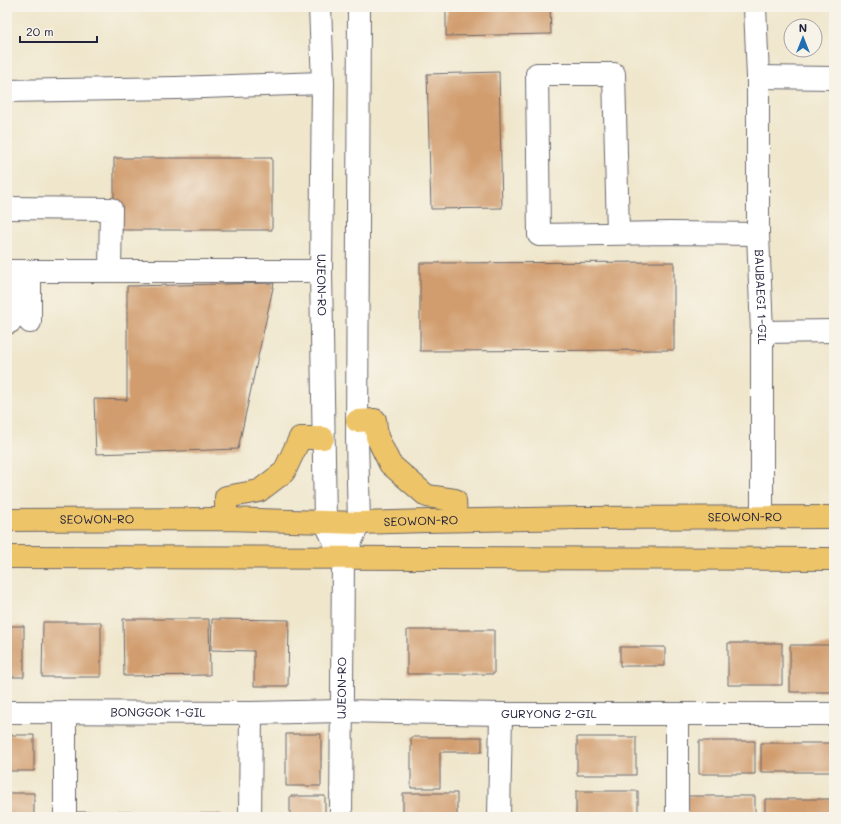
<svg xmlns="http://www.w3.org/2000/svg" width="841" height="824" viewBox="0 0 841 824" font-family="Mali,sans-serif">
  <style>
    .building { fill: #d19d6e }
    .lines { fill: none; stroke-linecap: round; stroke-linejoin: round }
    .minor-casing { stroke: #6a676d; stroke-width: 24 }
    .major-casing { stroke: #6a676d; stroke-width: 24 }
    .minor { stroke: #fff; stroke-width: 22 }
    .major { stroke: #eec469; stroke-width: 22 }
    .labels { text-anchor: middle; stroke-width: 3; stroke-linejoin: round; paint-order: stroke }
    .street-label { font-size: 12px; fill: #22223b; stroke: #f7f3e8 }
  </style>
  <rect width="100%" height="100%" fill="#f7f3e8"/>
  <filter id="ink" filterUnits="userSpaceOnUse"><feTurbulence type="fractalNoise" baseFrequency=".025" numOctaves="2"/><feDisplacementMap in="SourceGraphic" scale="8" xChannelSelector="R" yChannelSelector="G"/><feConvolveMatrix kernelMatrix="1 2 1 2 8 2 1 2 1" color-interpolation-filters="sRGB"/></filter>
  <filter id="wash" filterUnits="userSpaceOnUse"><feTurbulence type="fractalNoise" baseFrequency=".012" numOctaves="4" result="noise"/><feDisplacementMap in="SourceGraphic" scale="16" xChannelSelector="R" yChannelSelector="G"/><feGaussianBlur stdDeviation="0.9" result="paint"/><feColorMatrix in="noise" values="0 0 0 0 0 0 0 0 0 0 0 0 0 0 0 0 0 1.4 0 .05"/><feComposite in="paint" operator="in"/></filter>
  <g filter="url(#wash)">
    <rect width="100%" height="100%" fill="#efe6cb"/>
    <g id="blocks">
      <path class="building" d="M 446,7 L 550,7 L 551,34 L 446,36 Z
        M 499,72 L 502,208 L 431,209 L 427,74 Z
        M 114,158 L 272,158 L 272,230 L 114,230 Z
        M 674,262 L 674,350 L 420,351 L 420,263 Z
        M 274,283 L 238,449 L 96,454 L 94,399 L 127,400 L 127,286 Z
        M 123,619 L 209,619 L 210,675 L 124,676 Z
        M 212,619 L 289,620 L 288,686 L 254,686 L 254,651 L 211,650 Z
        M 43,622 L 101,622 L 101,677 L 42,677 Z
        M 7,626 L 24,626 L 24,677 L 7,677 Z
        M 407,630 L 494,630 L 494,674 L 407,674 Z
        M 728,643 L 782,643 L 782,685 L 728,685 Z
        M 790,645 L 834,645 L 834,692 L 790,692 Z
        M 620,647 L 665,647 L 665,666 L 620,666 Z
        M 286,734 L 321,734 L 321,786 L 286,786 Z
        M 7,735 L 34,735 L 34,771 L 7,771 Z
        M 411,737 L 482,737 L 482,752 L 440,752 L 440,788 L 411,788 Z
        M 577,737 L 636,737 L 636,775 L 577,775 Z
        M 699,741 L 755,741 L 755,774 L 699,774 Z
        M 761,743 L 834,743 L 834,772 L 761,772 Z
        M 576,791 L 638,791 L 638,817 L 576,817 Z
        M 7,793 L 34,793 L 34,817 L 7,817 Z
        M 403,793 L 457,793 L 457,817 L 403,817 Z
        M 290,796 L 325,796 L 325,817 L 290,817 Z
        M 687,796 L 755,796 L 755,817 L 687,817 Z
        M 765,799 L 834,799 L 834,817 L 765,817 Z
        M 76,812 L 143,812 L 143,817 L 76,817 Z
        M 152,814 L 221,814 L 221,817 L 152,817 Z"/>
    </g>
  </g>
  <g filter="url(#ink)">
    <use href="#blocks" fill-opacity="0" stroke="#6a676d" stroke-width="1"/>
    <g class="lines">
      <defs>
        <g id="minor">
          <path id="s1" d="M 320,7 L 323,83 L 321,271 L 325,522 L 343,559"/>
          <path id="s2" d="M 755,7 L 758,77 L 758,234 L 762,332 L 762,516"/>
          <path d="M 758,77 L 834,78"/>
          <path d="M 7,91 L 176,88 L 323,83"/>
          <path d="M 7,208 L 111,209 L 110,271"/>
          <path d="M 618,233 L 614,74 L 537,74 L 539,235 L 669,233 L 758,234"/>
          <path d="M 7,271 L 321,271"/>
          <path d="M 30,271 L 30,322"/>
          <path d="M 10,322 L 11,271"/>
          <path d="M 762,332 L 834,331"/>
          <path id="s3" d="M 7,712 L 251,713 L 341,711 L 501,714 L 834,714"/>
          <path d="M 65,817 L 65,712"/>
          <path d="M 250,817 L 251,713"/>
          <path id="s4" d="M 341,817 L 343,559 L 359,523 L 357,438 L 359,7"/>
          <path d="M 499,817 L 501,714"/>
          <path d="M 677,817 L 677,714"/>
        </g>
        <g id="major">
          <path d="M 357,421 L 375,420 L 377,437 L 390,464 L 427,496 L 455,500 L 456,520"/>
          <path d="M 226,519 L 226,497 L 259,491 L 284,472 L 300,438 L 323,438"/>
          <path id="s5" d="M 7,520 L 226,519 L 359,523 L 428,521 L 580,518 L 834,517"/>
          <path d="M 7,557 L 834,559"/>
        </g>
      </defs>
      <use href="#minor" class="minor-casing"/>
      <use href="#major" class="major-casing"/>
      <use href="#minor" class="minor"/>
      <use href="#major" class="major"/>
    </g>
  </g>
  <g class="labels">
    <g class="street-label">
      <text dy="4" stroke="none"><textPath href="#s1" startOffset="278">UJEON-RO</textPath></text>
      <text dy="4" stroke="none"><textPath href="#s2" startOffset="290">BAUBAEGI 1-GIL</textPath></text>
      <text dy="4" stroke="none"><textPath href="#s5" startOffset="738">SEOWON-RO</textPath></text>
      <text dy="4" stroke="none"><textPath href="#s5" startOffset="90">SEOWON-RO</textPath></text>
      <text dy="4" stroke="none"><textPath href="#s5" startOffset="414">SEOWON-RO</textPath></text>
      <text dy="4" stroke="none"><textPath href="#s4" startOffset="129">UJEON-RO</textPath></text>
      <text dy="4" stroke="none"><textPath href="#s3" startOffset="151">BONGGOK 1-GIL</textPath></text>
      <text dy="4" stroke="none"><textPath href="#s3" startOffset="542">GURYONG 2-GIL</textPath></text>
    </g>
  </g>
  <rect width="841" height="824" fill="none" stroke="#f7f3e8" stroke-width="24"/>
  <g transform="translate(803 38)"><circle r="19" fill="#f7f3e8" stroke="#a29fa3"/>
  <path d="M0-3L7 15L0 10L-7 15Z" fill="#1f6fb2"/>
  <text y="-6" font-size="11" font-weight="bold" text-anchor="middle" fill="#22223b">N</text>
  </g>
  <path d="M20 36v6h77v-6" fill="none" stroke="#22223b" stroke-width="2"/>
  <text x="26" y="36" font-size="12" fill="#22223b" stroke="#f7f3e8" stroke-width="3" paint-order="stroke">20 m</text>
</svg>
